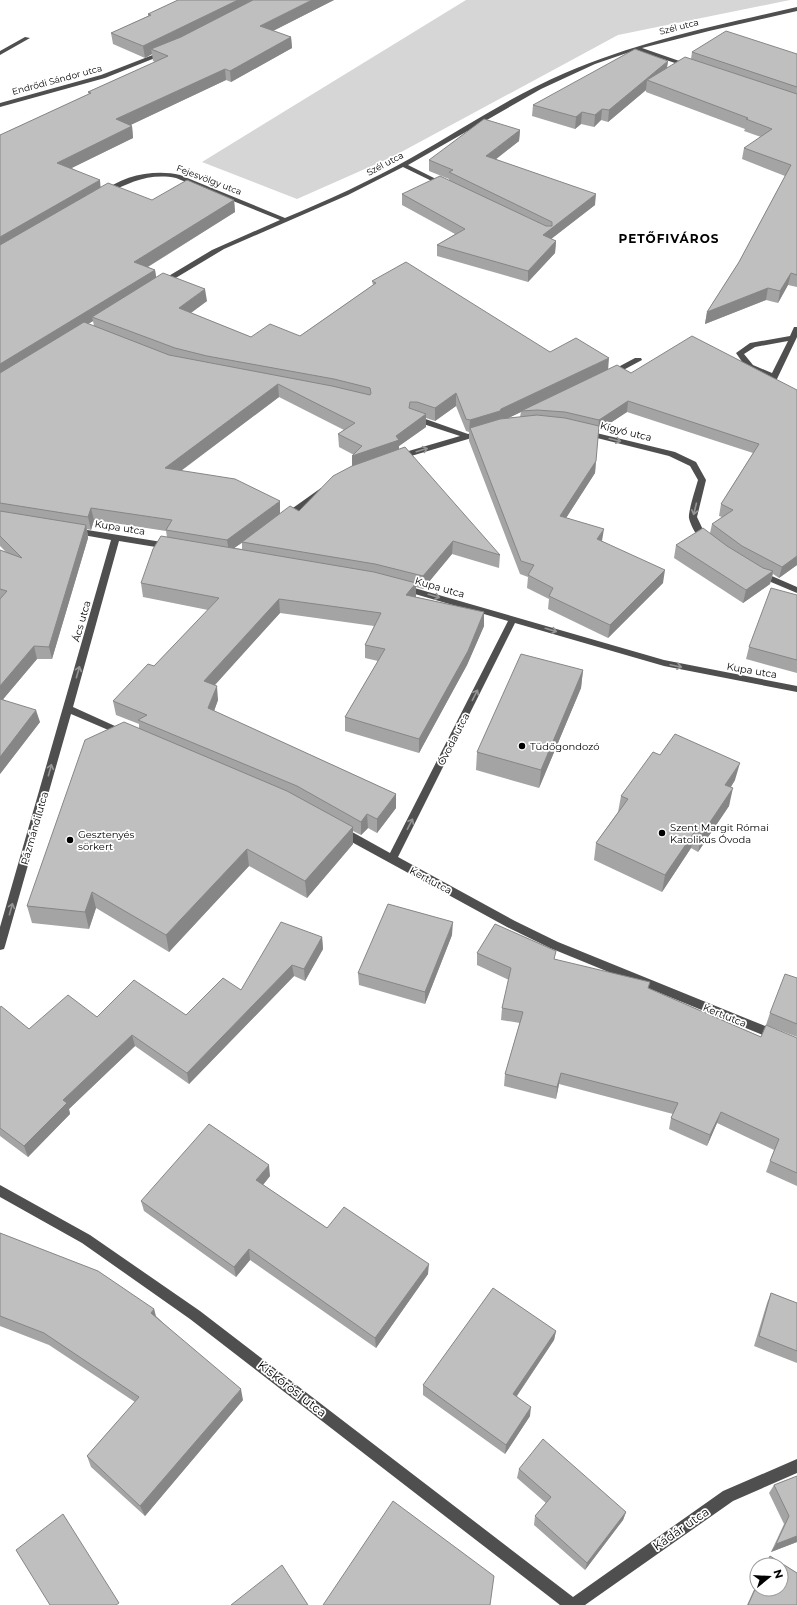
<svg xmlns="http://www.w3.org/2000/svg" width="797" height="1605" viewBox="0 0 797 1605" font-family="Montserrat,sans-serif">
  <style>
    .green { fill: #d6d6d6 }
    .lines { fill: none; stroke-linecap: round; stroke-linejoin: round }
    .minor { fill: #4f4f4f; fill-rule: evenodd }
    .wall { fill: #a4a4a4; fill-rule: evenodd }
    .shaded-wall { fill: #868686 }
    .building { fill: #bfbfbf; stroke: #868686 }
    .oneway { stroke: #959595 }
    .poi-dot { fill: #000; stroke: #fff; stroke-width: 1.5 }
    .labels { text-anchor: middle; stroke-width: 3.5; stroke-linejoin: round; paint-order: stroke }
    .far-street-label { font-size: 9px; fill: #000; stroke: #fff }
    .street-label { font-size: 10px; fill: #000; stroke: #fff }
    .poi-label { font-size: 10px; fill: #000; stroke: #fff; text-anchor: start }
    .far-district-label { font-size: 12px; font-weight: bold; letter-spacing: 1px; fill: #000; stroke: #fff }
    .near-street-label { font-size: 12px; fill: #000; stroke: #fff }
  </style>
  <rect width="100%" height="100%" fill="#fff"/>
  <path class="green" d="M 466,0 L 790,0 L 618,35 L 392,157 L 297,199 L 202,162 Z"/>
  <g class="lines">
    <path class="minor" d="M 797,7 L 797,11 L 709,31 L 642,48 L 691,65 L 691,67 L 687,67 L 636,50 L 624,54 L 595,64 L 541,89 L 408,165 L 446,184 L 446,186 L 442,186 L 403,167 L 348,195 L 224,249 L 164,285 L 158,285 L 157,283 L 212,250 L 280,220 L 176,178 C 150,173 130,182 107,194 L 102,193 C 121,175 156,169 180,175 L 285,218 C 328,200 370,181 411,158 C 462,129 511,96 565,73 C 639,41 718,25 797,7 Z
      M 25,37 L 30,38 L 0,55 L 0,51 Z
      M 163,51 L 166,53 L 165,54 L 105,78 L 0,107 L 0,103 L 101,75 Z
      M 794,327 L 797,327 L 797,337 L 777,379 L 771,379 L 747,369 L 736,353 L 750,343 L 790,336 ZM 788,341 L 772,373 L 753,365 L 744,354 L 755,347 Z
      M 635,358 L 641,358 L 642,360 L 614,375 L 611,375 L 607,373 Z
      M 411,416 L 417,416 L 468,434 L 482,430 L 486,432 L 485,434 L 401,459 L 395,459 L 395,455 L 460,436 L 411,420 Z
      M 581,430 L 584,430 L 675,452 L 696,462 L 706,480 L 697,517 L 705,534 L 712,540 L 711,542 C 700,545 691,527 689,518 C 688,512 696,487 698,480 L 690,466 L 669,456 L 581,434 Z
      M 321,488 L 325,491 L 324,493 L 289,519 L 283,519 L 282,517 L 283,515 Z
      M 75,528 L 168,543 L 172,546 L 168,549 L 119,541 L 73,707 L 126,731 L 128,733 L 126,735 L 120,735 L 71,714 L 5,946 L 4,949 L 0,950 L 0,927 L 111,540 L 72,533 L 71,531 L 72,529 Z
      M 760,571 L 797,587 L 797,593 L 757,576 L 756,574 L 757,572 Z
      M 404,585 L 664,660 L 797,686 L 797,692 L 664,666 L 515,623 L 398,857 L 515,921 L 558,942 L 797,1039 L 797,1049 L 550,948 L 507,927 L 337,834 L 336,831 L 337,828 L 345,828 L 390,853 L 508,621 L 401,590 L 400,588 Z
      M 0,1185 L 90,1235 L 200,1311 L 573,1597 L 723,1491 L 797,1459 L 797,1473 L 733,1501 L 585,1605 L 560,1605 L 190,1319 L 82,1243 L 0,1197 Z"/>
  </g>
  <path class="wall" d="M 178,0 L 334,0 L 273,31 L 291,37 L 292,48 L 231,82 L 226,80 L 130,125 L 132,126 L 133,138 L 72,168 L 101,187 L 152,200 L 234,200 L 235,212 L 148,267 L 155,270 L 156,278 L 207,301 L 191,313 L 251,337 L 300,336 L 373,285 L 372,281 L 550,352 L 608,369 L 631,373 L 797,390 L 797,565 L 779,578 L 773,574 L 770,584 L 743,603 L 674,558 L 676,545 L 710,533 L 712,524 L 722,517 L 719,516 L 721,504 L 753,453 L 627,412 L 598,431 L 595,473 L 566,518 L 602,541 L 663,583 L 608,638 L 548,609 L 549,599 L 527,588 L 528,577 L 520,574 L 469,441 L 469,432 L 466,431 L 456,406 L 435,421 L 426,418 L 426,427 L 399,446 L 399,450 L 500,555 L 499,568 L 452,554 L 423,589 L 416,587 L 416,597 L 484,612 L 484,626 L 467,665 L 419,753 L 345,731 L 345,717 L 378,661 L 365,658 L 365,645 L 374,626 L 280,613 L 214,685 L 218,700 L 214,711 L 396,794 L 396,808 L 377,833 L 368,828 L 361,835 L 353,831 L 353,844 L 307,898 L 249,866 L 169,952 L 96,908 L 89,929 L 32,923 L 27,906 L 139,729 L 139,724 L 116,715 L 113,701 L 154,666 L 208,610 L 143,597 L 141,583 L 167,537 L 166,531 L 94,520 L 91,530 L 87,529 L 88,538 L 52,659 L 37,659 L 3,699 L 40,722 L 0,774 L 0,550 L 6,552 L 0,546 L 0,135 L 89,94 L 88,92 L 155,62 L 153,61 L 152,54 L 145,58 L 113,44 L 111,33 L 148,16 L 148,14 ZM 93,321 L 94,326 L 88,324 ZM 279,397 L 344,430 L 338,434 L 339,447 L 354,455 L 352,466 L 299,511 L 280,514 L 181,471 ZM 521,412 L 520,417 L 508,418 ZM 242,543 L 242,549 L 234,548 Z
    M 692,52 L 797,54 L 797,287 L 788,285 L 778,303 L 766,300 L 705,324 L 707,312 L 739,262 L 785,176 L 742,159 L 744,148 L 761,137 L 744,131 L 745,129 L 646,92 L 646,90 L 608,122 L 601,120 L 594,127 L 581,124 L 575,129 L 532,116 L 533,105 L 668,61 L 667,68 L 691,59 Z
    M 520,130 L 519,141 L 496,159 L 595,205 L 551,239 L 556,241 L 555,253 L 528,282 L 437,256 L 437,245 L 455,234 L 402,205 L 402,194 L 449,180 L 449,179 L 429,171 L 429,160 Z
    M 797,595 L 797,673 L 746,659 L 749,647 Z
    M 583,670 L 581,688 L 539,788 L 476,770 L 477,752 Z
    M 660,755 L 735,780 L 731,787 L 729,806 L 698,852 L 691,848 L 662,892 L 594,860 L 596,843 L 618,812 L 621,796 Z
    M 452,935 L 425,1004 L 359,985 L 358,973 Z
    M 322,937 L 323,949 L 305,981 L 294,976 L 189,1084 L 135,1046 L 69,1109 L 70,1114 L 28,1157 L 0,1136 L 0,1008 L 29,1029 L 97,1017 L 186,1015 L 241,990 Z
    M 477,953 L 555,959 L 648,988 L 761,1037 L 797,1038 L 797,1186 L 766,1172 L 774,1150 L 717,1123 L 707,1146 L 669,1129 L 671,1118 L 673,1114 L 559,1084 L 556,1099 L 504,1086 L 505,1074 L 520,1023 L 501,1020 L 502,1008 L 509,980 L 477,965 Z
    M 797,978 L 797,1037 L 766,1025 L 770,1013 Z
    M 270,1176 L 263,1185 L 327,1228 L 428,1274 L 376,1348 L 250,1260 L 236,1277 L 144,1211 L 141,1201 Z
    M 0,1233 L 154,1309 L 156,1316 L 243,1400 L 145,1516 L 91,1467 L 87,1456 L 135,1402 L 49,1345 L 0,1326 Z
    M 771,1293 L 797,1303 L 797,1363 L 754,1346 L 767,1303 Z
    M 556,1331 L 554,1340 L 517,1396 L 530,1416 L 505,1454 L 423,1395 L 423,1385 Z
    M 519,1469 L 626,1512 L 623,1520 L 585,1570 L 534,1525 L 535,1516 L 546,1503 L 517,1478 Z
    M 797,1476 L 797,1542 L 771,1552 L 784,1524 L 769,1493 L 774,1485 Z
    M 770,1556 L 797,1573 L 797,1605 L 747,1605 L 757,1583 L 757,1589 L 781,1589 L 781,1565 L 765,1565 Z"/>
  <path class="shaded-wall" d="M 238,0 L 262,0 L 157,52 L 151,49 L 152,54 L 145,58 L 143,46 Z
    M 312,0 L 334,0 L 261,37 L 260,26 Z
    M 291,37 L 292,48 L 231,82 L 230,71 Z
    M 668,61 L 666,72 L 647,80 L 646,90 L 608,122 L 609,110 Z
    M 225,69 L 226,80 L 118,131 L 116,119 Z
    M 602,109 L 601,120 L 594,127 L 595,115 Z
    M 582,112 L 581,124 L 575,129 L 576,117 Z
    M 132,126 L 133,138 L 59,174 L 57,163 Z
    M 520,130 L 519,141 L 486,167 L 486,156 Z
    M 100,180 L 101,192 L 0,250 L 0,237 Z
    M 596,194 L 595,205 L 542,246 L 543,235 Z
    M 234,200 L 235,212 L 136,274 L 134,262 Z
    M 556,241 L 555,253 L 528,282 L 528,271 Z
    M 155,270 L 157,282 L 92,317 L 93,321 L 0,378 L 0,364 Z
    M 791,273 L 788,285 L 778,303 L 780,291 Z
    M 768,288 L 766,300 L 705,324 L 707,312 Z
    M 205,289 L 207,301 L 181,320 L 179,308 Z
    M 609,358 L 608,371 L 521,411 L 521,412 L 500,422 L 470,428 L 469,432 L 470,420 L 501,409 Z
    M 278,384 L 279,397 L 167,481 L 165,468 Z
    M 456,393 L 456,406 L 435,421 L 435,408 Z
    M 628,401 L 627,412 L 598,431 L 599,420 Z
    M 426,414 L 426,427 L 399,446 L 399,452 L 352,469 L 352,456 L 396,436 Z
    M 596,461 L 595,473 L 559,529 L 560,516 Z
    M 280,501 L 280,514 L 229,552 L 227,540 Z
    M 91,508 L 94,520 L 91,530 L 88,517 Z
    M 86,525 L 88,538 L 52,659 L 49,647 Z
    M 604,529 L 602,541 L 597,539 Z
    M 453,541 L 452,554 L 423,589 L 423,576 Z
    M 797,556 L 797,565 L 779,578 L 782,567 Z
    M 665,570 L 663,583 L 608,638 L 610,625 Z
    M 773,571 L 770,584 L 743,603 L 746,590 Z
    M 416,583 L 416,597 L 406,609 L 406,595 Z
    M 279,599 L 280,613 L 206,695 L 204,681 Z
    M 484,612 L 484,626 L 467,665 L 419,753 L 419,739 Z
    M 34,646 L 37,659 L 0,703 L 0,686 Z
    M 583,670 L 581,688 L 539,788 L 541,770 Z
    M 217,686 L 218,700 L 210,722 L 208,708 Z
    M 36,710 L 40,722 L 0,774 L 0,757 Z
    M 740,763 L 735,780 L 721,802 L 725,785 Z
    M 733,788 L 729,806 L 698,852 L 702,834 Z
    M 396,794 L 396,808 L 377,833 L 377,819 Z
    M 367,814 L 368,828 L 361,835 L 361,822 Z
    M 353,827 L 353,844 L 307,898 L 305,881 Z
    M 695,831 L 691,848 L 662,892 L 665,875 Z
    M 247,849 L 249,866 L 169,952 L 166,935 Z
    M 92,892 L 96,908 L 89,929 L 85,912 Z
    M 453,922 L 452,935 L 425,1004 L 425,992 Z
    M 322,937 L 323,949 L 305,981 L 304,969 Z
    M 292,965 L 294,976 L 189,1084 L 187,1073 Z
    M 132,1035 L 135,1046 L 69,1109 L 70,1114 L 28,1157 L 24,1146 L 63,1100 Z
    M 561,1073 L 559,1084 L 556,1099 L 557,1087 Z
    M 721,1112 L 717,1123 L 707,1146 L 710,1135 Z
    M 269,1165 L 270,1176 L 258,1191 L 256,1180 Z
    M 249,1249 L 250,1260 L 236,1277 L 234,1267 Z
    M 429,1264 L 428,1274 L 376,1348 L 375,1338 Z
    M 154,1309 L 157,1322 L 151,1313 Z
    M 556,1331 L 554,1340 L 512,1403 L 513,1394 Z
    M 241,1389 L 243,1400 L 145,1516 L 140,1506 Z
    M 531,1407 L 530,1416 L 505,1454 L 506,1445 Z
    M 626,1512 L 623,1520 L 585,1570 L 587,1563 Z
    M 797,1536 L 797,1542 L 771,1552 L 776,1544 Z"/>
  <path class="building" d="M 178,0 L 238,0 L 143,46 L 111,33 L 151,15 L 148,14 Z
    M 253,0 L 312,0 L 260,26 L 291,37 L 230,71 L 225,69 L 116,119 L 132,126 L 57,163 L 100,180 L 0,237 L 0,135 L 91,93 L 88,92 L 168,56 L 151,49 L 181,37 Z
    M 726,31 L 797,54 L 797,87 L 692,52 Z
    M 635,49 L 668,61 L 609,110 L 602,109 L 595,115 L 582,112 L 576,117 L 533,105 Z
    M 685,57 L 797,94 L 797,275 L 791,273 L 780,291 L 768,288 L 707,312 L 739,262 L 791,165 L 744,148 L 772,129 L 746,119 L 748,118 L 647,80 Z
    M 484,119 L 520,130 L 486,156 L 596,194 L 543,235 L 556,241 L 528,271 L 437,245 L 465,229 L 402,194 L 440,176 L 546,226 L 552,226 L 552,222 L 449,172 L 453,170 L 429,160 Z
    M 187,180 L 234,200 L 134,262 L 155,270 L 0,364 L 0,245 L 108,183 L 152,200 Z
    M 406,262 L 550,352 L 576,338 L 609,358 L 501,409 L 500,411 L 470,420 L 466,419 L 456,393 L 435,408 L 417,402 L 410,402 L 409,408 L 426,414 L 396,436 L 399,440 L 352,456 L 362,446 L 338,434 L 355,423 L 278,384 L 165,468 L 235,479 L 280,501 L 227,540 L 166,530 L 172,520 L 91,508 L 88,517 L 0,503 L 0,373 L 84,322 L 169,355 L 332,386 L 370,395 L 371,393 L 370,388 L 334,379 L 207,356 L 175,348 L 92,317 L 163,273 L 205,289 L 179,308 L 251,337 L 270,324 L 300,336 L 376,283 L 372,281 Z
    M 692,336 L 797,390 L 797,556 L 782,567 L 742,546 L 712,524 L 733,510 L 721,504 L 759,444 L 628,401 L 599,420 L 565,412 L 537,410 L 521,411 L 617,365 L 631,373 Z
    M 537,415 L 565,418 L 599,426 L 596,461 L 560,516 L 604,529 L 597,539 L 665,570 L 610,625 L 549,596 L 553,588 L 528,575 L 534,565 L 521,561 L 470,428 L 500,419 Z
    M 405,447 L 500,555 L 453,541 L 423,576 L 375,564 L 242,542 L 290,506 L 299,511 L 333,476 L 352,466 Z
    M 0,511 L 86,525 L 49,647 L 34,646 L 0,686 L 0,599 L 7,591 L 0,589 L 0,550 L 22,558 L 0,536 Z
    M 703,528 L 727,546 L 763,568 L 773,571 L 746,590 L 676,545 Z
    M 161,536 L 374,572 L 416,583 L 406,595 L 484,612 L 468,651 L 419,739 L 345,717 L 385,649 L 365,645 L 381,613 L 279,599 L 204,681 L 217,686 L 208,708 L 396,794 L 377,819 L 367,814 L 361,822 L 297,786 L 138,720 L 147,715 L 113,701 L 148,664 L 154,666 L 219,598 L 141,583 L 153,549 Z
    M 771,588 L 797,595 L 797,660 L 749,647 Z
    M 521,654 L 583,670 L 541,770 L 477,752 Z
    M 0,699 L 36,710 L 0,757 Z
    M 124,722 L 287,791 L 353,827 L 305,881 L 247,849 L 166,935 L 92,892 L 85,912 L 27,906 L 85,740 Z
    M 675,734 L 740,763 L 725,785 L 733,788 L 702,834 L 695,831 L 665,875 L 596,843 L 628,799 L 621,796 L 653,752 L 660,755 Z
    M 388,904 L 453,922 L 425,992 L 358,973 Z
    M 281,922 L 322,937 L 304,969 L 292,965 L 187,1073 L 132,1035 L 63,1100 L 67,1103 L 24,1146 L 0,1128 L 0,1008 L 1,1006 L 29,1029 L 68,995 L 97,1017 L 134,980 L 186,1015 L 223,978 L 241,990 Z
    M 495,924 L 556,951 L 554,959 L 650,982 L 648,988 L 761,1037 L 766,1025 L 797,1038 L 797,1173 L 770,1161 L 779,1139 L 721,1112 L 710,1135 L 671,1118 L 678,1103 L 561,1073 L 557,1087 L 505,1074 L 523,1012 L 502,1008 L 511,968 L 477,953 Z
    M 785,974 L 797,978 L 797,1024 L 770,1013 Z
    M 209,1124 L 269,1165 L 256,1180 L 327,1228 L 344,1207 L 429,1264 L 375,1338 L 249,1249 L 234,1267 L 141,1201 Z
    M 0,1233 L 98,1271 L 154,1309 L 151,1313 L 241,1389 L 140,1506 L 87,1456 L 139,1397 L 44,1333 L 0,1316 Z
    M 493,1288 L 556,1331 L 513,1394 L 531,1407 L 506,1445 L 423,1385 Z
    M 771,1293 L 797,1303 L 797,1351 L 759,1336 Z
    M 543,1439 L 626,1512 L 587,1563 L 535,1516 L 551,1497 L 519,1469 Z
    M 797,1476 L 797,1536 L 776,1544 L 789,1516 L 774,1485 Z
    M 393,1501 L 494,1576 L 490,1605 L 323,1605 Z
    M 63,1514 L 119,1603 L 116,1605 L 50,1605 L 16,1550 Z
    M 770,1556 L 797,1573 L 797,1605 L 748,1605 L 757,1585 L 757,1589 L 781,1589 L 781,1565 L 766,1565 Z
    M 282,1565 L 308,1605 L 231,1605 Z"/>
  <defs><path id="oneway-shaft" d="M-6 0H5M1.5-3L5.5 0L1.5 3" fill="none" stroke-width="1.6" stroke-linecap="round" stroke-linejoin="round"/></defs>
  <g class="oneway">
    <use href="#oneway-shaft" transform="translate(615 440) rotate(14)"/>
    <use href="#oneway-shaft" transform="translate(422 450) rotate(-17)"/>
    <use href="#oneway-shaft" transform="translate(695 509) rotate(104)"/>
    <use href="#oneway-shaft" transform="translate(434 596) rotate(16)"/>
    <use href="#oneway-shaft" transform="translate(551 630) rotate(16)"/>
    <use href="#oneway-shaft" transform="translate(676 666) rotate(12)"/>
    <use href="#oneway-shaft" transform="translate(78 672) rotate(-74)"/>
    <use href="#oneway-shaft" transform="translate(475 695) rotate(-63)"/>
    <use href="#oneway-shaft" transform="translate(50 770) rotate(-74)"/>
    <use href="#oneway-shaft" transform="translate(410 824) rotate(-63)"/>
    <use href="#oneway-shaft" transform="translate(11 909) rotate(-74)"/>
  </g>
  <g class="poi-dot">
    <circle cx="522" cy="746" r="4"/>
    <circle cx="662" cy="833" r="4"/>
    <circle cx="70" cy="840" r="4"/>
  </g>
  <g class="labels">
    <g class="far-street-label">
      <text transform="translate(679 27) rotate(-14)" y="3">Szél utca</text>
      <text transform="translate(57 80) rotate(-15)" y="3">Endrődi Sándor utca</text>
      <text transform="translate(385 164) rotate(-28)" y="3">Szél utca</text>
      <text transform="translate(209 180) rotate(21)" y="3">Fejesvölgy utca</text>
    </g>
    <g class="street-label">
      <text transform="translate(626 431) rotate(14)" y="4">Kígyó utca</text>
      <text transform="translate(120 527) rotate(9)" y="4">Kupa utca</text>
      <text transform="translate(440 587) rotate(16)" y="4">Kupa utca</text>
      <text transform="translate(81 621) rotate(-74)" y="4">Ács utca</text>
      <text transform="translate(752 670) rotate(10)" y="4">Kupa utca</text>
      <text transform="translate(453 739) rotate(-63)" y="4">Óvoda utca</text>
      <text transform="translate(34 828) rotate(-74)" y="4">Pázmándi utca</text>
      <text transform="translate(431 880) rotate(28)" y="4">Kert utca</text>
      <text transform="translate(725 1015) rotate(22)" y="4">Kert utca</text>
    </g>
    <g class="poi-label">
      <text x="530" y="750">Tüdőgondozó</text>
      <text x="670" y="831">Szent Margit Római<tspan x="670" dy="12">Katolikus Óvoda</tspan></text>
      <text x="78" y="838">Gesztenyés<tspan x="78" dy="12">sörkert</tspan></text>
    </g>
    <g class="far-district-label">
      <text x="669" y="243">PETŐFIVÁROS</text>
    </g>
    <g class="near-street-label">
      <text transform="translate(292 1389) rotate(38)" y="4">Kiskőrösi utca</text>
      <text transform="translate(681 1529) rotate(-35)" y="4">Kádár utca</text>
    </g>
  </g>
  <g transform="translate(769 1577) rotate(72)"><circle r="19" fill="#ffffff" stroke="#999999"/>
  <path d="M0-3L7 15L0 10L-7 15Z" fill="#000000"/>
  <text y="-6" font-size="11" font-weight="bold" text-anchor="middle" fill="#000000">N</text>
  </g>
</svg>
